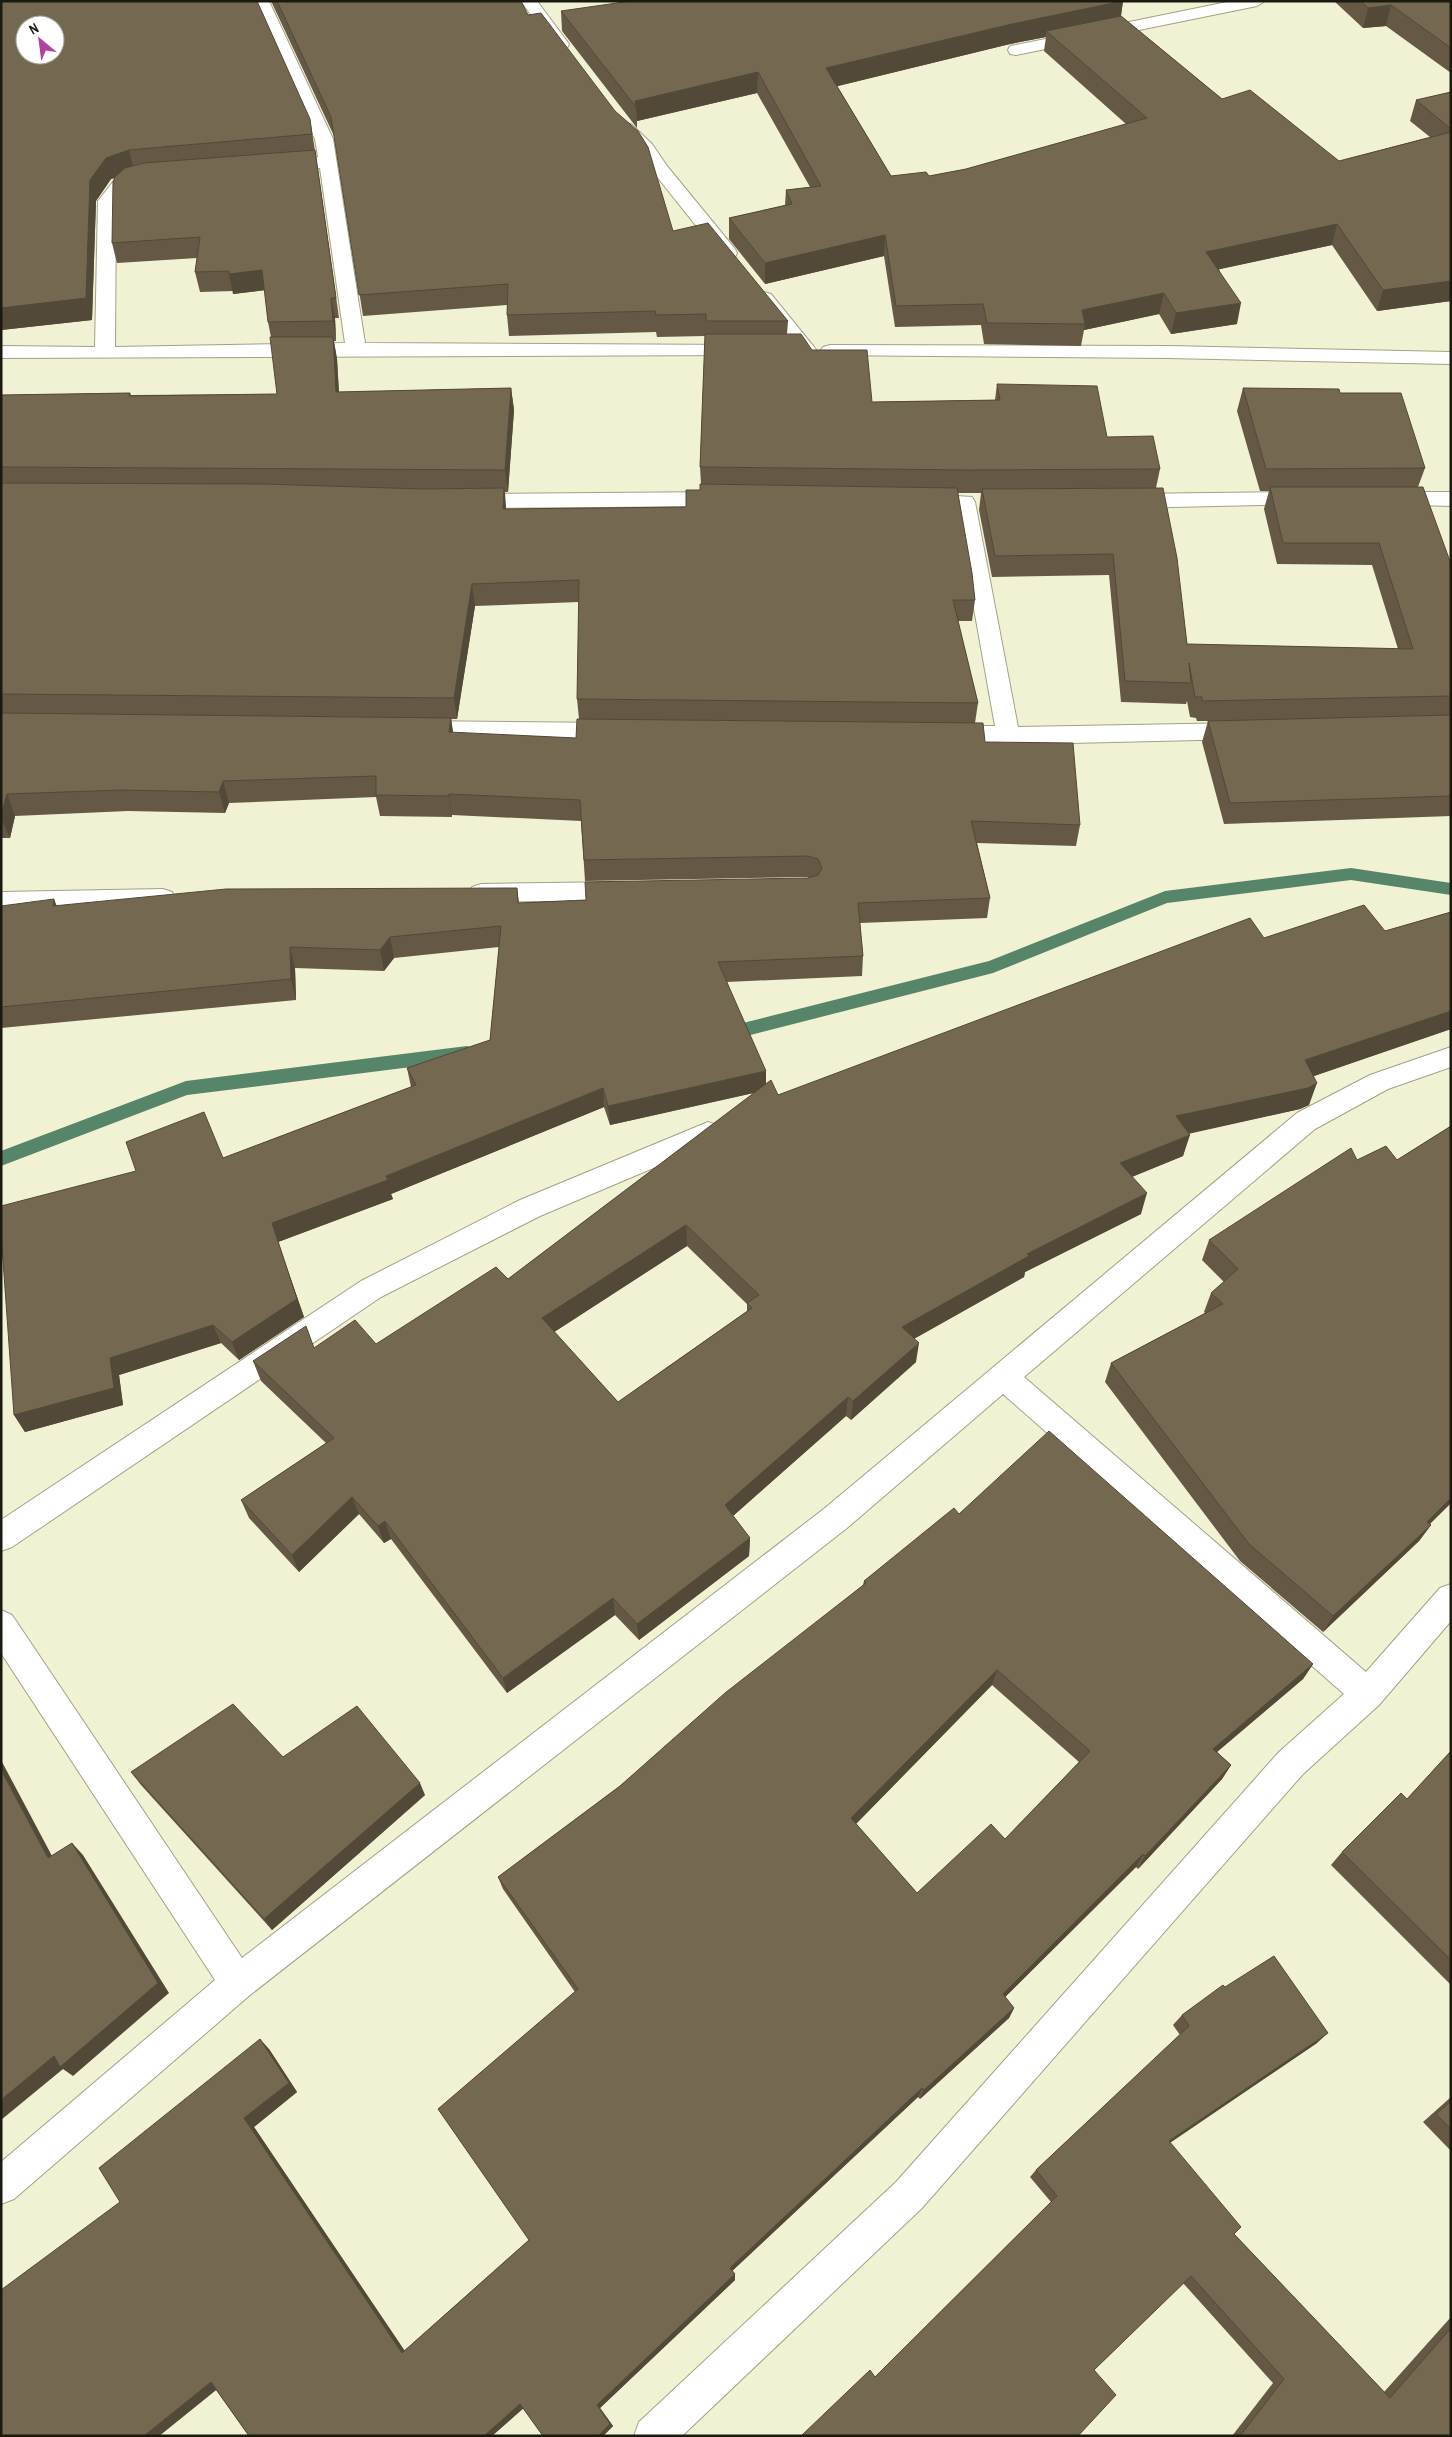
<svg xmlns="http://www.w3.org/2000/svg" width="1452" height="2437" viewBox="0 0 1452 2437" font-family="'Archivo Narrow',sans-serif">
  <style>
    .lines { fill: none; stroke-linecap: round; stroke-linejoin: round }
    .stream { fill: #56856a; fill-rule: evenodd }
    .minor-casing { stroke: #a2a287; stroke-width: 2 }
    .minor { fill: #fff; fill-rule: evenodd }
    .wall { fill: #655946; fill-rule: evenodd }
    .shaded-wall { fill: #524939 }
    .building { fill: #756851; stroke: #524939; fill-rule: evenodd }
  </style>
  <rect width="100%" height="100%" fill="#f1f1d4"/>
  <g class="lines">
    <path class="stream" d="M 1351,868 L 1451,883 L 1451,895 L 1351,880 L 1167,903 L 993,973 L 723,1042 L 717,1040 L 714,1035 L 717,1030 L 723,1028 L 989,961 L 1165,891 Z
      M 467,1046 L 473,1048 L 476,1053 L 473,1058 L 467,1060 L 187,1095 L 1,1166 L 1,1151 L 186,1081 Z"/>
    <defs>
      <path id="minor" d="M 253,1 L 269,1 L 333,139 L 365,343 L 742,345 L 749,347 L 752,351 L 749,355 L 1,358 L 1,346 L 95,347 L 98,201 L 116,178 L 138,172 L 151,172 L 154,176 L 151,180 L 128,186 L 116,201 L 115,347 L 345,343 L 320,168 L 280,170 L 274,169 L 271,165 L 274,161 L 318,157 L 315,139 Z
        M 521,1 L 537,1 L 569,44 L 567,48 L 555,48 Z
        M 1232,1 L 1265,1 L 1257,6 L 1016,55 L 1010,54 L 1008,50 L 1010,46 L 1016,45 Z
        M 625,123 L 631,124 L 652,144 L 667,166 L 735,249 L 737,253 L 735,257 L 721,257 L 654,173 L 640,151 L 619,132 L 616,128 L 619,124 Z
        M 764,292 L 771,294 L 814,347 L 817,351 L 814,355 L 800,355 L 757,302 L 755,298 L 757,294 Z
        M 830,345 L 1168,346 L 1451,352 L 1451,364 L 1168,358 L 823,355 L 820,351 L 823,347 Z
        M 722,492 L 729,494 L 732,499 L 729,504 L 722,506 L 468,508 L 461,506 L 458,501 L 461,496 L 468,494 Z
        M 1304,492 L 1311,494 L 1314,499 L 1311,504 L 1127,508 L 1120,506 L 1117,501 L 1120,496 L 1127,494 Z
        M 1390,492 L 1451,492 L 1451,506 L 1383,504 L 1380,499 L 1383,494 Z
        M 923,494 L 972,497 L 975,502 L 1018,727 L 1242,723 L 1250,725 L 1253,731 L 1250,737 L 1242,739 L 1070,743 L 947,742 L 939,740 L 936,734 L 939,728 L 947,726 L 995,726 L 956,508 L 916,506 L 913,501 L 916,496 Z
        M 415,721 L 614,723 L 622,725 L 625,731 L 622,737 L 614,739 L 415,737 L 407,735 L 404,729 L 407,723 Z
        M 623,882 L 632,885 L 635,891 L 632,897 L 623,900 L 481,902 L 472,899 L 469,893 L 472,887 L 481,884 Z
        M 163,889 L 172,892 L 175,898 L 172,904 L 163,907 L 1,910 L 1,892 Z
        M 1451,1047 L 1451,1067 L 1388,1089 L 1315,1129 L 1024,1377 L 1366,1672 L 1440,1588 L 1451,1584 L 1451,1621 L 1379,1705 L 1303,1774 L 922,2208 L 682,2436 L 634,2436 L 639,2422 L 896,2182 L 1279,1752 L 1344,1694 L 1003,1394 L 847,1528 L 250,1995 L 14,2199 L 1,2204 L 1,2162 L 215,1980 L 1,1653 L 1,1610 L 12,1615 L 242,1958 L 825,1508 L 1297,1113 L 1370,1075 Z
        M 708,1122 L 717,1125 L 721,1133 L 717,1141 L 540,1216 L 381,1297 L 12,1547 L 1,1551 L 1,1520 L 361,1281 L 520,1200 Z"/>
    </defs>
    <use href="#minor" class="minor-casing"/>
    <use href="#minor" class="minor"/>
  </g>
  <path class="wall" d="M 1,1 L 310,119 L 318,170 L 339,318 L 335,318 L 336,341 L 334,341 L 337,359 L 339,392 L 511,388 L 514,410 L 508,492 L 505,492 L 506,509 L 686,507 L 686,490 L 700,490 L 701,484 L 700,467 L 705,336 L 657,337 L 656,332 L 509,336 L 507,315 L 507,305 L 363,316 L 335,138 L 271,1 L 521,1 L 528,15 L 673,231 L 788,321 L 787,334 L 812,350 L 872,402 L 995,400 L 997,384 L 1107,437 L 1160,469 L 1156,488 L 1187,644 L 1398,649 L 1372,565 L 1277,564 L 1264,509 L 1269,491 L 1260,491 L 1237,411 L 1243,388 L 1340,393 L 1425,468 L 1418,487 L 1451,564 L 1451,816 L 1224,824 L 1202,742 L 1208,721 L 1197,721 L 1196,718 L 1190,717 L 1187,701 L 1186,704 L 1121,702 L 1109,575 L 992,577 L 979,510 L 981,493 L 958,493 L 975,600 L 972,621 L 958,621 L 978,703 L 975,723 L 985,742 L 1080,825 L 1076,846 L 977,843 L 990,898 L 987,918 L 860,923 L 863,956 L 862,976 L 727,982 L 766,1084 L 778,1095 L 1264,938 L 1385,931 L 1451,912 L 1451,1029 L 1313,1076 L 1309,1105 L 1300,1109 L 1189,1133 L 1183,1156 L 1132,1177 L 1141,1214 L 1025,1272 L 1024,1277 L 914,1339 L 916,1362 L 851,1420 L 846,1416 L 733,1516 L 750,1538 L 749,1556 L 639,1640 L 615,1615 L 507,1693 L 391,1539 L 384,1543 L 359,1514 L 299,1572 L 249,1518 L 241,1500 L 326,1443 L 261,1381 L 253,1361 L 314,1348 L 376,1344 L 508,1279 L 754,1093 L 610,1125 L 604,1107 L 391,1194 L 393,1199 L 278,1242 L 304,1317 L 239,1360 L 221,1343 L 119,1375 L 123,1405 L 25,1432 L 14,1415 L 223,1158 L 411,1087 L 407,1068 L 490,1040 L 499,947 L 394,958 L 384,971 L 295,968 L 296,1000 L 1,1028 L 1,906 L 57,906 L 517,888 L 519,903 L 586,900 L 809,878 L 807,877 L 585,881 L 581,821 L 452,815 L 452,817 L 380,816 L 376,797 L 229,803 L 225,813 L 128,811 L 15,816 L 10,838 L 1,838 L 1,395 L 130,393 L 131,395 L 277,394 L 271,337 L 268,322 L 265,290 L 233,294 L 233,291 L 200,292 L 195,272 L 197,258 L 117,263 L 112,243 L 115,178 L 111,179 L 96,201 L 92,320 L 1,330 ZM 579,602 L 577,699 L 579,719 L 576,738 L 453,733 L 451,719 L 457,719 L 475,606 ZM 687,1246 L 747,1304 L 747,1311 L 618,1402 L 554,1332 Z
    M 1123,1 L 1121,16 L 1222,99 L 1339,161 L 1430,137 L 1410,121 L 1416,100 L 1451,92 L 1451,301 L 1377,311 L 1332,245 L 1219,269 L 1237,324 L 1171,334 L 1159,314 L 1084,330 L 1081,346 L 984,344 L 981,325 L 895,327 L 884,256 L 765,284 L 729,239 L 729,218 L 785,205 L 786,190 L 810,187 L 757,93 L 637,121 L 637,128 L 562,31 L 561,11 ZM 1046,37 L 1044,51 L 1126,124 L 966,169 L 929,176 L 891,176 L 837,86 L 1010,44 Z
    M 1334,1 L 1451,1 L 1451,73 L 1386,26 L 1363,28 Z
    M 1451,1126 L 1451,1503 L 1430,1524 L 1431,1525 L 1419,1541 L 1323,1632 L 1240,1561 L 1105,1382 L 1111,1363 L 1205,1313 L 1204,1312 L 1211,1293 L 1224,1282 L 1202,1260 L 1209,1240 L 1357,1160 L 1397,1160 Z
    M 959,1514 L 1313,1664 L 1303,1679 L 1217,1752 L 1231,1765 L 1222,1779 L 1138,1869 L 1136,1867 L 1005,1997 L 1014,2008 L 1009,2018 L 920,2099 L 918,2097 L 732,2271 L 735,2274 L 735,2280 L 600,2408 L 613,2426 L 603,2436 L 543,2436 L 523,2408 L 492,2436 L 249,2436 L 216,2390 L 159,2436 L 1,2436 L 120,2202 L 269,2049 L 297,2092 L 254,2127 L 404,2351 L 529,2240 L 575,1992 L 503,1889 L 498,1877 L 620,1786 L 863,1585 L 864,1581 ZM 992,1685 L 1079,1762 L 1005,1839 L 917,1893 L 856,1824 Z
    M 1451,1751 L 1451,1985 L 1331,1865 L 1342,1852 L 1407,1799 Z
    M 283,1757 L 425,1795 L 272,1930 L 141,1785 L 131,1772 Z
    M 1225,1987 L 1317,2043 L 1170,2143 L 1234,2234 L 1384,2392 L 1451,2317 L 1451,2436 L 1232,2436 L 1273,2383 L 1183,2283 L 1094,2370 L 875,2377 L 1051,2202 L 1030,2177 L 1036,2170 L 1180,2035 L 1173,2025 L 1182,2015 Z
    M 1451,2097 L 1451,2151 L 1423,2122 Z"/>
  <path class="shaded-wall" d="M 1123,1 L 1120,22 L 1046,31 L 1046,37 L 1010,44 L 826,89 L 826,68 L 1012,24 Z
    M 1391,5 L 1386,26 L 1363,28 L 1368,8 Z
    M 758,72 L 757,93 L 637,121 L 636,107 L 635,101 Z
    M 129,150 L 134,171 L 111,179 L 96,201 L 92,320 L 1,330 L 1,308 L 106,158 Z
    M 315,150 L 318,170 L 339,318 L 336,298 Z
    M 1337,224 L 1332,245 L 1202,273 L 1206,252 Z
    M 885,235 L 884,256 L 765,284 L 765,263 Z
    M 262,270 L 266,290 L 233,294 L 229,274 Z
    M 1451,281 L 1451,301 L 1377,311 L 1383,290 Z
    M 1164,293 L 1159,314 L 1084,330 L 1085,324 L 1082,310 Z
    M 331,298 L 335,318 L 336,341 L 333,321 Z
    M 1241,303 L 1237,324 L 1171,334 L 1176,313 Z
    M 333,337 L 337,359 L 340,414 L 336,392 Z
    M 511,388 L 514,410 L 508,492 L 505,470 Z
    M 504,488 L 506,509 L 503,509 Z
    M 472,584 L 475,606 L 457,719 L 454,698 Z
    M 451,718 L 454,739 L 449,732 Z
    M 223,781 L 229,803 L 225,813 L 219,792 Z
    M 7,794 L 15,816 L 10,838 L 1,818 Z
    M 449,794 L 452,815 L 452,817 L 449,796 Z
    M 54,899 L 62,919 L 53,906 Z
    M 390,937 L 394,958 L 384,971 L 380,950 Z
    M 290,947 L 295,968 L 296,1000 L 291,979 Z
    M 1451,1011 L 1451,1029 L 1297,1082 L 1305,1060 Z
    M 766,1071 L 766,1090 L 610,1125 L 608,1106 Z
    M 1317,1083 L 1309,1105 L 1300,1109 L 1170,1138 L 1176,1116 Z
    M 603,1088 L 604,1107 L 391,1194 L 393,1199 L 278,1242 L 304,1317 L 239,1360 L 232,1342 L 272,1223 Z
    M 1190,1135 L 1183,1156 L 1114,1184 L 1120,1163 Z
    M 1147,1193 L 1141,1214 L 1025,1272 L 1024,1277 L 899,1347 L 902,1327 L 1027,1254 Z
    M 686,1225 L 687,1246 L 545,1338 L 542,1318 Z
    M 213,1325 L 221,1343 L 119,1375 L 123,1405 L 25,1432 L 14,1415 L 110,1358 Z
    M 919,1343 L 916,1362 L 851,1420 L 853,1401 Z
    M 848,1397 L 846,1416 L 725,1523 L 725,1505 Z
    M 352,1497 L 359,1514 L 299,1572 L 292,1555 Z
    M 1451,1498 L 1451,1503 L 1415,1538 L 1427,1522 Z
    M 385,1521 L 391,1539 L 384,1543 L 378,1526 Z
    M 1431,1525 L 1419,1541 L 1323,1632 L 1333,1616 Z
    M 750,1538 L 749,1556 L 639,1640 L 637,1624 Z
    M 613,1598 L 615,1615 L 507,1693 L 503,1678 Z
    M 1313,1664 L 1303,1679 L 1204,1763 L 1213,1749 Z
    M 997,1670 L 992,1685 L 849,1831 L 851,1818 Z
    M 1,1760 L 60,1871 L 48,1858 L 1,1770 Z
    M 1231,1765 L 1222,1779 L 1138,1869 L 1145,1856 Z
    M 420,1783 L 425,1795 L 272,1930 L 264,1919 Z
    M 72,1843 L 83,1855 L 169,1993 L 73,2076 L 63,2069 L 1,2120 L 1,2100 Z
    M 1143,1854 L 1136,1867 L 997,2005 L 1003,1994 Z
    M 1014,2008 L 1009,2018 L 920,2099 L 924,2090 Z
    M 1328,2033 L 1317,2043 L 1160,2149 L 1169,2141 Z
    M 260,2039 L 269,2049 L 297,2092 L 254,2127 L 409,2357 L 402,2353 L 244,2118 Z
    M 922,2088 L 918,2097 L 730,2273 L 730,2268 Z
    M 735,2274 L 735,2280 L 600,2408 L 613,2426 L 603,2436 L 598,2436 L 597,2405 Z
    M 211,2382 L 221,2386 L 159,2436 L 144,2436 Z
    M 520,2404 L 525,2407 L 492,2436 L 484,2436 Z"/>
  <path class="building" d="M 1,1 L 257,1 L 310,119 L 312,134 L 129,150 L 106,158 L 90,180 L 86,298 L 1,308 ZM 25,25 L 55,25 L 55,55 L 25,55 Z
    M 277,1 L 521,1 L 528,15 L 541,13 L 615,111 L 638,131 L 648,147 L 673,231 L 708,223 L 788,321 L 706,321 L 706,314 L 656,315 L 655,311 L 507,315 L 508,284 L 359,295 L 331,117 Z
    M 631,1 L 1123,1 L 1012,24 L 826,68 L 891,176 L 926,172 L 929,176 L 966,169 L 1147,118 L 1046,31 L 1121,16 L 1222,99 L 1250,90 L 1339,161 L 1451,132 L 1451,281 L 1383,290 L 1337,224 L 1206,252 L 1241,303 L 1176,313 L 1164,293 L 1082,310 L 1085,324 L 987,323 L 983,304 L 896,306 L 885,235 L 765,263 L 729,218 L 792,204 L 786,190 L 821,186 L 758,72 L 635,101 L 636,107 L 561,11 Z
    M 1361,1 L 1451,1 L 1451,48 L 1391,5 L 1368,8 Z
    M 1451,92 L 1451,129 L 1416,100 Z
    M 315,150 L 336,298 L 331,298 L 333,321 L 268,322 L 262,270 L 229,274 L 229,271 L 195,272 L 200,237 L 112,243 L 113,182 L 115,177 L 125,168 L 144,163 Z
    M 705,334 L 801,334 L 812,350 L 867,350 L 872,402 L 1000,400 L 997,384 L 1097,386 L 1107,437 L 1153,436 L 1160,469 L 968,470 L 700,467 Z
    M 270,337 L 333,337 L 336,392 L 511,388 L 505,470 L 1,467 L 1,395 L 130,393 L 129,396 L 277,394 Z
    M 1243,388 L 1339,389 L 1340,393 L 1401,393 L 1425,468 L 1266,469 Z
    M 1,483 L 264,484 L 424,489 L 504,488 L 503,509 L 686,507 L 686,490 L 700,490 L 700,484 L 957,488 L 972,573 L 975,600 L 953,600 L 978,703 L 577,699 L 579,580 L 472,584 L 454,698 L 1,694 Z
    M 1270,487 L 1423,487 L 1451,564 L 1451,696 L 1202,701 L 1202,697 L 1195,697 L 1189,663 L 1191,683 L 1125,681 L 1113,554 L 995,556 L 982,489 L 1163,488 L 1177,558 L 1187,644 L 1413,649 L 1379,543 L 1283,543 Z
    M 1,713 L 451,718 L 449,732 L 576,738 L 577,719 L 983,723 L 985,742 L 1073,743 L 1080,825 L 971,821 L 990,898 L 858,903 L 863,956 L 718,962 L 766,1071 L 608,1106 L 603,1088 L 386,1176 L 388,1180 L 272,1223 L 297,1299 L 232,1342 L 213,1325 L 110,1358 L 114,1388 L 14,1415 L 1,1232 L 1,1206 L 136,1171 L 126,1142 L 204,1112 L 223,1158 L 416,1085 L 407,1068 L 490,1040 L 501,926 L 390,937 L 380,950 L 290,947 L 291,979 L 1,1007 L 1,906 L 54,899 L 53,906 L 226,889 L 517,888 L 518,903 L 586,900 L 585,882 L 808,878 L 818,875 L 822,868 L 818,859 L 808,856 L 584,860 L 580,800 L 449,794 L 449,796 L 376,795 L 376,776 L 223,781 L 219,792 L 121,790 L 7,794 L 1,815 Z
    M 1451,715 L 1451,796 L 1230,803 L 1208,721 Z
    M 1364,905 L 1385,931 L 1451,912 L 1451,1011 L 1305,1060 L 1317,1083 L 1308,1088 L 1176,1116 L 1190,1135 L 1120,1163 L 1147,1193 L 1027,1254 L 1029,1256 L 902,1327 L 919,1343 L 853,1401 L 848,1397 L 725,1505 L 750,1538 L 637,1624 L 613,1598 L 503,1678 L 385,1521 L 378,1526 L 352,1497 L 292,1555 L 241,1500 L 334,1438 L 253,1361 L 306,1326 L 314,1348 L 355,1320 L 376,1344 L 496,1267 L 508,1279 L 771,1080 L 778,1095 L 1250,918 L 1264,938 ZM 686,1225 L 759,1295 L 747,1303 L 752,1308 L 618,1402 L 542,1318 Z
    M 1451,1126 L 1451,1498 L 1427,1522 L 1431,1525 L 1333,1616 L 1249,1544 L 1111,1363 L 1223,1304 L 1211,1293 L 1238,1269 L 1209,1240 L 1351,1148 L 1357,1160 L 1386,1146 L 1397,1160 Z
    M 1049,1431 L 1313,1664 L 1213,1749 L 1231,1765 L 1145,1856 L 1143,1854 L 1003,1994 L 1014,2008 L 924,2090 L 922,2088 L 730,2268 L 735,2274 L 597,2405 L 610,2424 L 598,2436 L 543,2436 L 520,2404 L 484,2436 L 249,2436 L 211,2382 L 144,2436 L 1,2436 L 1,2290 L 120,2202 L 99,2168 L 260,2039 L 289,2083 L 244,2118 L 402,2353 L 529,2240 L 438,2109 L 578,1989 L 498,1877 L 620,1786 L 725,1693 L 866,1583 L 864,1581 L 954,1508 L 959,1514 ZM 997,1670 L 1090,1751 L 1005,1839 L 991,1824 L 917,1893 L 851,1818 Z
    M 233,1704 L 283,1757 L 357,1706 L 420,1783 L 264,1919 L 131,1772 Z
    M 1451,1751 L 1451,1960 L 1342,1852 L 1401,1793 L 1407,1799 Z
    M 1,1770 L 48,1858 L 72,1843 L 158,1983 L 60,2067 L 54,2056 L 1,2100 Z
    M 1274,1956 L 1328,2033 L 1169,2141 L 1241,2227 L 1234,2234 L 1390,2398 L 1451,2328 L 1451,2436 L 1240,2436 L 1284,2379 L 1191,2276 L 1094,2370 L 1116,2395 L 1078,2436 L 801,2436 L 870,2370 L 875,2377 L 1057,2196 L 1036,2170 L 1189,2026 L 1182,2015 L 1223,1985 L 1225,1987 Z
    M 1451,2101 L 1451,2129 L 1436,2114 Z"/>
  <rect width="1452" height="2437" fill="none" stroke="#1a1a10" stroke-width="5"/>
  <g transform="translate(40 40) rotate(331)"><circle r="24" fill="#ffffff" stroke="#a3a39f"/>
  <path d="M0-4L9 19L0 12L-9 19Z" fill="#b1429f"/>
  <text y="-8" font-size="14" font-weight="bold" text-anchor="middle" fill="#1a1a10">N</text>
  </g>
</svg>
